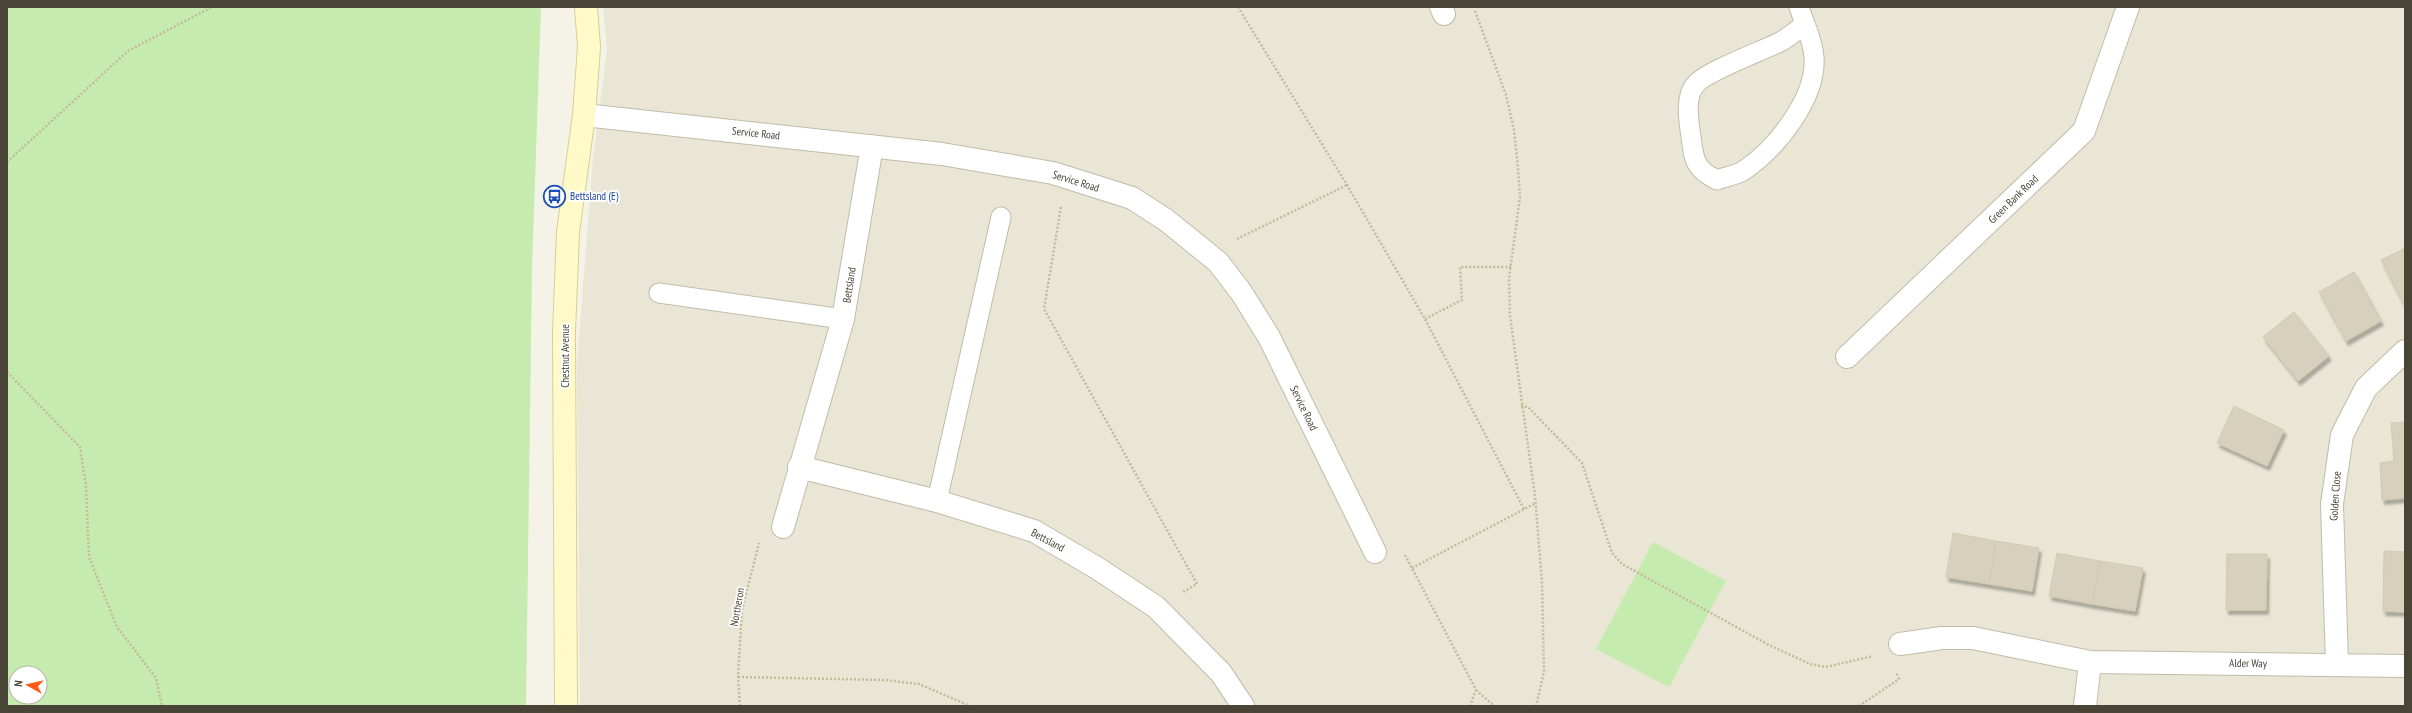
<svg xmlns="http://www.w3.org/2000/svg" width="2412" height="713" viewBox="0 0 2412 713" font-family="'PT Sans Narrow',sans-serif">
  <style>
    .residential { fill: #e9e6d5 }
    .green { fill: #c6ebae; fill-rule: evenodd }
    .building { fill: #d7d0bc; stroke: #d2caaf; filter: url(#shadow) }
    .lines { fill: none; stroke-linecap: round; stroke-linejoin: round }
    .lane-casing { stroke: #c1bca9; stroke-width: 21 }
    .street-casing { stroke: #c1bca9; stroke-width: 24 }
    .secondary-casing { stroke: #d7d095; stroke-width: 24 }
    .path { stroke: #c3bb9a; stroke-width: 2.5; stroke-dasharray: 2 2; stroke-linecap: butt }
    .lane { stroke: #fff; stroke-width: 19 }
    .street { stroke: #fff; stroke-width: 22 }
    .secondary { stroke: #fffac7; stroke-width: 22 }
    .labels { text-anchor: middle; stroke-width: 3.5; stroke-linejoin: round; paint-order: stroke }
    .street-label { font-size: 11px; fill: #484436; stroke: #fff }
    .transit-label { font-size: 11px; fill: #164399; stroke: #fff; text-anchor: start }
  </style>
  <defs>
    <filter id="shadow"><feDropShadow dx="2.5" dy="4.5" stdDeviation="1" flood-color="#0004"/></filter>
  </defs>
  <rect width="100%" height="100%" fill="#f5f3e7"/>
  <path class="residential" d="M 603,7 L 2405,7 L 2405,706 L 580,706 L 577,362 L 593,159 L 607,50 Z"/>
  <path class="green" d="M 7,7 L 541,7 L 532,269 L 526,706 L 7,706 ZM 16,673 L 40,673 L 40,697 L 16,697 Z
    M 1653,542 L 1726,581 L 1669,687 L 1596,649 Z"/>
  <path class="building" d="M 2405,248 L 2405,307 L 2381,260 Z
    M 2354,272 L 2381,321 L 2346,341 L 2319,292 Z
    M 2294,312 L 2329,356 L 2298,381 L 2263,337 Z
    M 2234,406 L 2284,430 L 2267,466 L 2217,443 Z
    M 2405,422 L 2405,498 L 2382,500 L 2380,463 L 2394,461 L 2391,423 Z
    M 1953,533 L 1996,541 L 1989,584 L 1946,577 Z
    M 1996,541 L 2039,548 L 2032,591 L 1989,584 Z
    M 2384,551 L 2405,552 L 2405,612 L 2383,611 Z
    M 2057,553 L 2100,561 L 2092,604 L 2049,596 Z
    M 2227,554 L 2267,554 L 2266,610 L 2226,610 Z
    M 2100,561 L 2143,568 L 2135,611 L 2092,604 Z"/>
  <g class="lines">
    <defs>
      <path id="lane" d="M 1799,7 C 1804,23 1813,40 1814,57 C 1817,98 1776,149 1743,171 C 1736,175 1725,177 1717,180 C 1695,169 1694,161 1691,137 C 1689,122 1684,96 1696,84 C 1707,71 1762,51 1780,42 C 1789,37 1797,30 1805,24
        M 659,293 L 843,319
        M 937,501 L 1001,217"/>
      <path id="street" d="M 1441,7 L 1444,14
        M 584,115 L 942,154 L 1053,173 L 1132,198 L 1166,220 L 1218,262 L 1241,292 L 1269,337 L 1375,552
        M 1847,357 L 2084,131 L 2128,7
        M 799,467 L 937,501 L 1034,531 L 1097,568 L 1156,607 L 1221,673 L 1243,706
        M 783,527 L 843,319 L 872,146
        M 1900,644 L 1942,638 L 1973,638 L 2090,662
        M 2337,664 L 2332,504 L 2342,435 L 2366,388 L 2405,351
        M 2085,706 L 2090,662 L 2405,666"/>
      <path id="secondary" d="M 566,706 L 564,332 L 568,232 L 584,115 L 589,47 L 586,7"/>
    </defs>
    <use href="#lane" class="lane-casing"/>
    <use href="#street" class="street-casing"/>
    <use href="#secondary" class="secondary-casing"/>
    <path class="path" d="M 1238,7 L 1347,185 L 1425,319 L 1524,509
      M 1475,11 L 1506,95 L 1514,130 L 1518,168 L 1520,197 L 1509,278 L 1510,316 L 1535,496 L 1542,583 L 1544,672 L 1536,706
      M 7,162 L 128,51 L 212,7
      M 1061,207 L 1044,309 L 1197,584 L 1183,592
      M 1237,239 L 1347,185
      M 1425,319 L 1462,300 L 1460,267 L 1511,267
      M 7,372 L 80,447 L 86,486 L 89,557 L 117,627 L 156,678 L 162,706
      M 1521,406 L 1528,407 L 1582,463 L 1612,553 L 1622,564 L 1769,645 L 1810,664 L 1826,667 L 1873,656
      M 1405,555 L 1476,690 L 1470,706
      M 1412,568 L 1536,503
      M 738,677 L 885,680 L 919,684 L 970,706
      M 1476,690 L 1494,706
      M 740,706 L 738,677 L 742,610 L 759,543
      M 1859,706 L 1899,679 L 1896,672"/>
    <use href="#lane" class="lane"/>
    <use href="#street" class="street"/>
    <use href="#secondary" class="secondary"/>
  </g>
  <defs>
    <symbol id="bus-ring" viewBox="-11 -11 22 22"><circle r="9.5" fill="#fff" stroke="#1a4fb4" stroke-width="1.5"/><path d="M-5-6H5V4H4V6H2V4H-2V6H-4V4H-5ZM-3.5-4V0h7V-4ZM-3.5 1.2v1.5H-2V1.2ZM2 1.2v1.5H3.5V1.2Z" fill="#1a4fb4"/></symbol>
  </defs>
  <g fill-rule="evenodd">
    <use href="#bus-ring" x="542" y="184" width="25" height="25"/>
  </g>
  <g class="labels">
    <g class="street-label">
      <text transform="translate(756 133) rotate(6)" y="4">Service Road</text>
      <text transform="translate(1076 181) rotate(17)" y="4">Service Road</text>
      <text transform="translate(2013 199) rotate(-44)" y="4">Green Bank Road</text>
      <text transform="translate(849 285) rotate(-81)" y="4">Bettsland</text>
      <text transform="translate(565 356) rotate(-90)" y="4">Chestnut Avenue</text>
      <text transform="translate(1304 408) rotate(64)" y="4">Service Road</text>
      <text transform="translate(2335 496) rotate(-86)" y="4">Golden Close</text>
      <text transform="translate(1048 540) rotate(28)" y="4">Bettsland</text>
      <text transform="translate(737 607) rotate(-80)" y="4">Northeron</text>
      <text transform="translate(2248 663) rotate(1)" y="4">Alder Way</text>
    </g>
    <g class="transit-label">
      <text x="570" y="200">Bettsland (E)</text>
    </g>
  </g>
  <rect width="2412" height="713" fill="none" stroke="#484436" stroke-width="16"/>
  <g transform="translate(28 685) rotate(278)"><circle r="19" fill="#ffffff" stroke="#b6b4af"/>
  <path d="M0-3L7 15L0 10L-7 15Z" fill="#ff5a14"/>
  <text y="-6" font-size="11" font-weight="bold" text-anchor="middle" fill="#484436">N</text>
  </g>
</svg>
